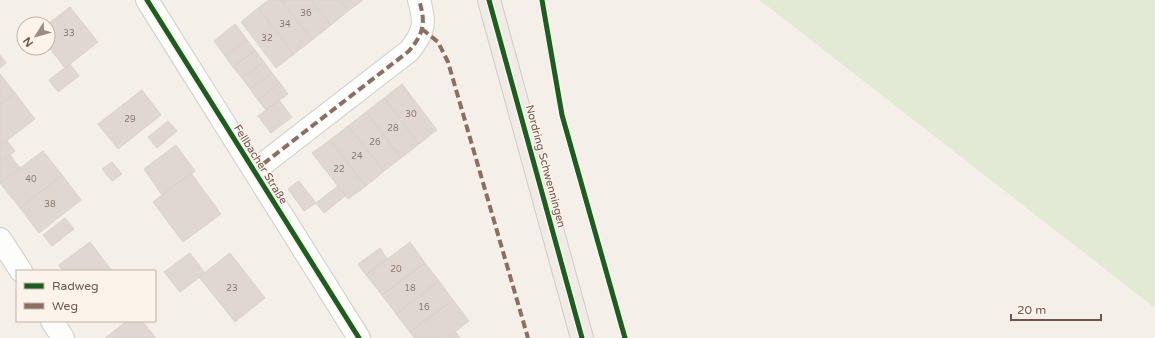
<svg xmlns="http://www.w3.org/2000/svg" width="1155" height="338" viewBox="0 0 1155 338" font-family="'Varela Round',sans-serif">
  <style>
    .green { fill: #e2e9d5 }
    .building { fill: #e0d7d2; stroke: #dcd2cc }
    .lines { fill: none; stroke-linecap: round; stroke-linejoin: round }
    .minor-casing { stroke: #d3ccc7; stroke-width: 24 }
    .major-casing { stroke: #d3cbc6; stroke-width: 24 }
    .minor { stroke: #fdfdfc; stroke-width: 22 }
    .major { stroke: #f0ebe6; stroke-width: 22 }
    .quiet { stroke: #8d6e63; stroke-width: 4; stroke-dasharray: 8 4; stroke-linecap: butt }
    .cycleway-casing { stroke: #fcf3ea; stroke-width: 8 }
    .cycleway { stroke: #1b5e20; stroke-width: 5 }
    .labels { text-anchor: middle; stroke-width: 3; stroke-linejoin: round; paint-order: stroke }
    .number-label { font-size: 9px; fill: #8c7870 }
    .street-label { font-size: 11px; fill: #6e564d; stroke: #fcf3ea }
  </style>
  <rect width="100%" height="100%" fill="#f4efe9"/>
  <path class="green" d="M 759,0 L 1155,0 L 1155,308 L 770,8 Z"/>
  <path class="building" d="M 269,0 L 281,0 L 312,40 L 294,54 L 258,8 Z
    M 281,0 L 311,0 L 331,25 L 312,40 Z
    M 311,0 L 340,0 L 348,11 L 331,25 Z
    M 340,0 L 363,0 L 348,11 Z
    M 70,7 L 98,42 L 65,68 L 48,46 L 48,24 Z
    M 258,8 L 294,54 L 276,68 L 241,22 Z
    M 235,24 L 247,40 L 225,56 L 214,41 Z
    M 247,40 L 255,50 L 233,67 L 225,56 Z
    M 255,50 L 264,62 L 242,78 L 233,67 Z
    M 0,55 L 6,63 L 0,68 Z
    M 264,62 L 272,73 L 250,89 L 242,78 Z
    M 70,64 L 79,76 L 58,92 L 49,80 Z
    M 272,73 L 280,83 L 258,100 L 250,89 Z
    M 0,74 L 15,93 L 0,104 Z
    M 280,83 L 288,94 L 266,110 L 258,100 Z
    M 402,84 L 437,130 L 419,144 L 384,98 Z
    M 142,90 L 161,115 L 118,149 L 98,124 Z
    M 15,93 L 35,119 L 0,146 L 0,104 Z
    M 384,98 L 419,144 L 401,158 L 366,112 Z
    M 279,100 L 292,117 L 271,133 L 258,116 Z
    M 366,112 L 401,158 L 384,171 L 348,126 Z
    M 168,121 L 177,131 L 157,148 L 148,137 Z
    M 348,126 L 384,171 L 366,186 L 330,140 Z
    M 330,140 L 366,186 L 348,199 L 312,153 Z
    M 7,141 L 15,151 L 0,163 L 0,146 Z
    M 176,145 L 195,171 L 162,195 L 144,169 Z
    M 43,151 L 62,175 L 20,208 L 0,183 Z
    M 10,155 L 20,168 L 0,183 L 0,163 Z
    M 112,162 L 122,174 L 112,181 L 102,169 Z
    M 191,173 L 221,214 L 183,242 L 153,202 Z
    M 62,175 L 81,200 L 39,233 L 20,208 Z
    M 299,181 L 316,203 L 304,211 L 288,189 Z
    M 338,186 L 345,196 L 324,213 L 316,203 Z
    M 65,218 L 74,229 L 52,246 L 43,235 Z
    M 90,242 L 112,271 L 63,271 L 59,265 Z
    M 410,242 L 425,263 L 382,295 L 366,275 Z
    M 380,248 L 387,259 L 366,275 L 358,264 Z
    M 190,253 L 205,273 L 180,292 L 164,272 Z
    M 230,253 L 265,298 L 235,322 L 199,277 Z
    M 425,263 L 439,281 L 396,314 L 382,295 Z
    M 439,281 L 453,300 L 410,332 L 396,314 Z
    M 453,300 L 469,321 L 447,338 L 414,338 L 410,332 Z
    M 127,321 L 142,321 L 156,338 L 105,338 Z
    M 455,331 L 460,338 L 447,338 Z"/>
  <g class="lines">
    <defs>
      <path id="minor" d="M 147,0 L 359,338
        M 254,171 L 409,51 C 424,33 426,23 419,0
        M 0,239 L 21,271
        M 52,321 L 63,338"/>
      <path id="major" d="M 489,0 L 582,338"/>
    </defs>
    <use href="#minor" class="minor-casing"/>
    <use href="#major" class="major-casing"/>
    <use href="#minor" class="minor"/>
    <use href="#major" class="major"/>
    <path class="quiet" d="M 422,29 L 438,42 L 448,62 L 528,338
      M 254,171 L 409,51 C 424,33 426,23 419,0"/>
    <defs>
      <path id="cycleway" d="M 147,0 L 359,338
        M 489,0 L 582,338
        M 542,0 L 562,115 L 625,338"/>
    </defs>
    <use href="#cycleway" class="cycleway-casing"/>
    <use href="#cycleway" class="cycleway"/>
  </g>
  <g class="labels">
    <g class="number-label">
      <text x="306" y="16">36</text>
      <text x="285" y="27">34</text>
      <text x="69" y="36">33</text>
      <text x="267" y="41">32</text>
      <text x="411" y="117">30</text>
      <text x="130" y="122">29</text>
      <text x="393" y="131">28</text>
      <text x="375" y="145">26</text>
      <text x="357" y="159">24</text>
      <text x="339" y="172">22</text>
      <text x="31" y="182">40</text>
      <text x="50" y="207">38</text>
      <text x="396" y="272">20</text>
      <text x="232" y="291">23</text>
      <text x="410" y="291">18</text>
      <text x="424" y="310">16</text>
    </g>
    <g class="street-label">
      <text transform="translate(261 164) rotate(58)" y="4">Fellbacher Straße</text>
      <text transform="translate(546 166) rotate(75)" y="4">Nordring Schwenningen</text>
    </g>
  </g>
  <rect x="16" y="270" width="140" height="52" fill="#fcf3ea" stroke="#c3b4ab"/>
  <rect x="24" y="283" width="20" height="6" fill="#1b5e20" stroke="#c3b4ab"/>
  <text x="52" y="290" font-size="12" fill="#6e564d">Radweg</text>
  <rect x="24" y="303" width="20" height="6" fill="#8d6e63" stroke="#c3b4ab"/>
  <text x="52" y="310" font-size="12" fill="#6e564d">Weg</text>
  <g transform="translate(36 36) rotate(233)"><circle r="19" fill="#fcf3ea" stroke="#c3b4ab"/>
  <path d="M0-3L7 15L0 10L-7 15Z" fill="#9d8c84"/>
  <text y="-6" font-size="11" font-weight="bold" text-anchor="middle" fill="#6e564d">N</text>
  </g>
  <path d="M1011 314v6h90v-6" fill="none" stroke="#6e564d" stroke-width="2"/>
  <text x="1017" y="314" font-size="12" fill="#6e564d" stroke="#fcf3ea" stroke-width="3" paint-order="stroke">20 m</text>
</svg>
